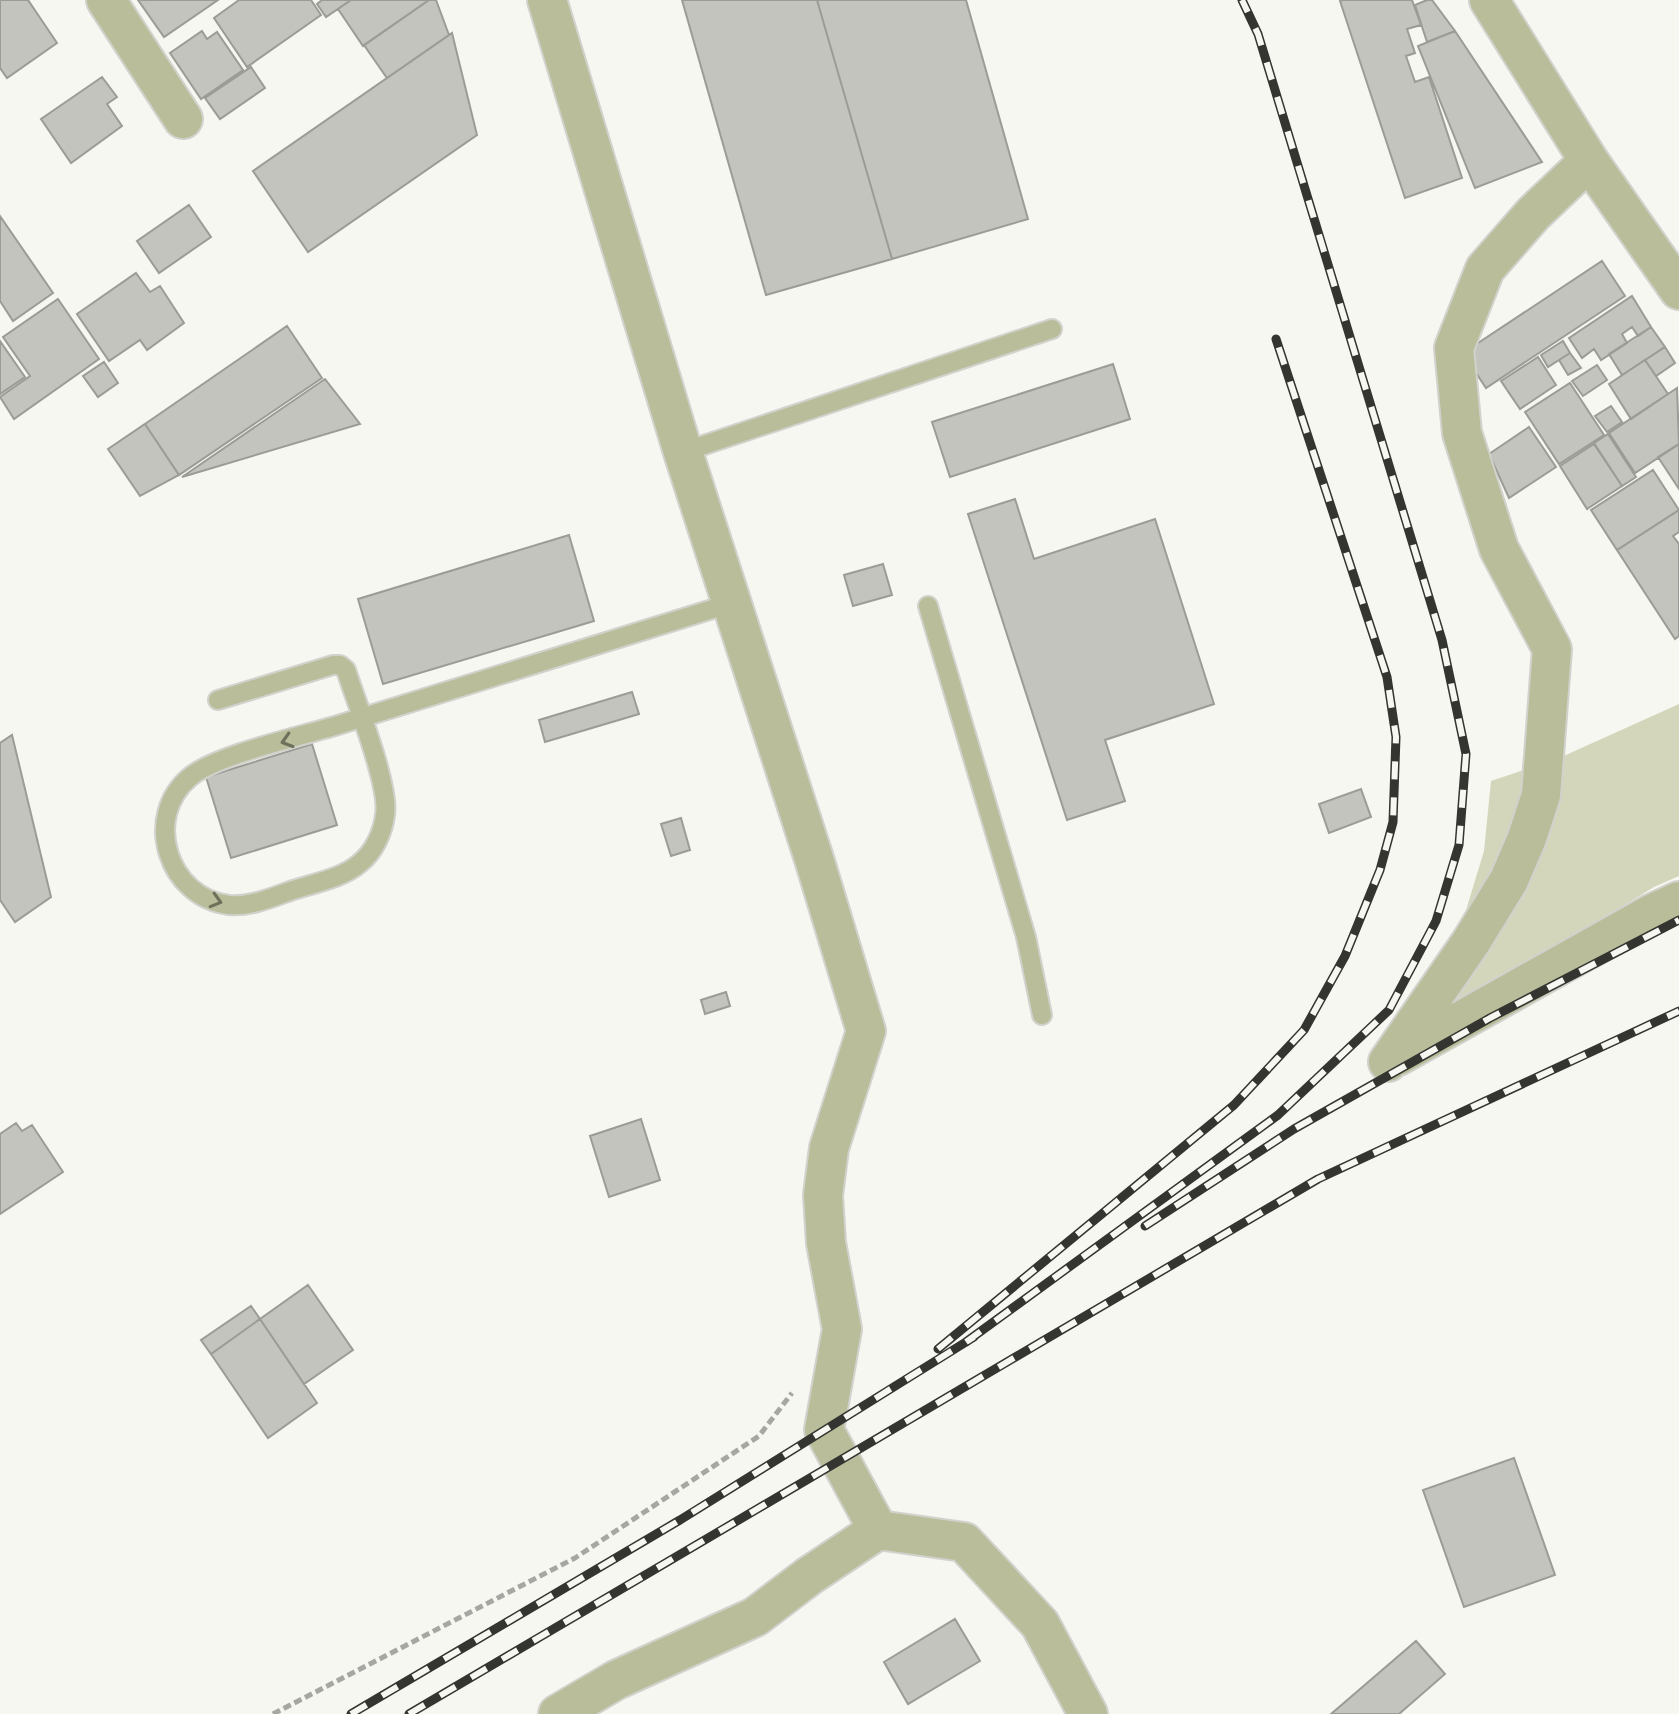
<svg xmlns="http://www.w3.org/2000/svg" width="1679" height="1714" viewBox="0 0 1679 1714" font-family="Bitter,serif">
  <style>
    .green { fill: #d3d6bb }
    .building { fill: #c3c4be; stroke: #9b9c96; stroke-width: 2 }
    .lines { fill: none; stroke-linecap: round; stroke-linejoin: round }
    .lane-casing { stroke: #d2d2cd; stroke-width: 22 }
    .street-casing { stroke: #d2d2cd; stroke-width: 42 }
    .path { stroke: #a6a7a2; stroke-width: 5; stroke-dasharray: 8 4; stroke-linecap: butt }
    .lane { stroke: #b9bd99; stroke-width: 18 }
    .street { stroke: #b9bd99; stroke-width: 38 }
    .rail-casing { stroke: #343431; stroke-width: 9 }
    .rail { stroke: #f6f7f1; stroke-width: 6; stroke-dasharray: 18; stroke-linecap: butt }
    .oneway { stroke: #6e705b }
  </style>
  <rect width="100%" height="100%" fill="#f6f7f1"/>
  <path class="green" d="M 1679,704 L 1679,876 L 1654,887 L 1397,1045 L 1460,930 L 1484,851 L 1491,781 L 1557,759 Z"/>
  <path class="building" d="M 0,0 L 28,0 L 57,43 L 7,78 L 0,68 Z
    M 138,0 L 218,0 L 164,37 Z
    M 239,0 L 311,0 L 321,15 L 247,67 L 214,18 Z
    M 322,0 L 351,0 L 326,17 L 317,4 Z
    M 351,0 L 429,0 L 363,46 L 338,9 Z
    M 429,0 L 436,0 L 449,35 L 387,78 L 364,45 Z
    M 682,0 L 817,0 L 892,259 L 766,295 Z
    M 817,0 L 966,0 L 1028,219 L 892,259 Z
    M 1343,0 L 1412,0 L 1421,25 L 1407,29 L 1415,53 L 1406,56 L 1415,82 L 1429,77 L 1462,178 L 1405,198 L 1340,1 Z
    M 1427,0 L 1432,0 L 1455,31 L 1427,42 L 1415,5 Z
    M 202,31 L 207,39 L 217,32 L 243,70 L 201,99 L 170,53 Z
    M 1455,31 L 1542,162 L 1475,188 L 1418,46 Z
    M 452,33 L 477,135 L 308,252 L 253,171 Z
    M 251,67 L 265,88 L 220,119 L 205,98 Z
    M 102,77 L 117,97 L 107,104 L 122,126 L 71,163 L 41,119 Z
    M 189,205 L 211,237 L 159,273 L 137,241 Z
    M 0,216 L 53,293 L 13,321 L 0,301 Z
    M 1602,261 L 1625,296 L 1486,388 L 1463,353 Z
    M 136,273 L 150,292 L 160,286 L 184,323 L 147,350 L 140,340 L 109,361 L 77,314 Z
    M 1632,296 L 1651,327 L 1638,336 L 1632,327 L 1622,334 L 1627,343 L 1601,360 L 1594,349 L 1582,358 L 1569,338 Z
    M 58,299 L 99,359 L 14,419 L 0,397 L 30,376 L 3,337 Z
    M 287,326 L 322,378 L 179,475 L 145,424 Z
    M 1651,327 L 1665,347 L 1622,375 L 1609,354 Z
    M 0,341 L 25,377 L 0,394 Z
    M 1563,341 L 1570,353 L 1548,367 L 1541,355 Z
    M 1665,347 L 1675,363 L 1656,376 L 1645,360 Z
    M 1570,353 L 1581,368 L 1568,375 L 1559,360 Z
    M 1538,357 L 1556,385 L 1520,409 L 1501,381 Z
    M 1645,360 L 1668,394 L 1631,419 L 1609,384 Z
    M 104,362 L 118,383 L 98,397 L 83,376 Z
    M 1113,364 L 1130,419 L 950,477 L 932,422 Z
    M 1597,365 L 1607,380 L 1583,396 L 1572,381 Z
    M 325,379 L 360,424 L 182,477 Z
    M 1570,383 L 1604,435 L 1559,464 L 1525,412 Z
    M 1677,388 L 1679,444 L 1635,473 L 1609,433 Z
    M 1611,406 L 1622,422 L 1607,432 L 1595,416 Z
    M 145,424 L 179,475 L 140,496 L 108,449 Z
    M 1529,427 L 1556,467 L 1509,498 L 1489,454 Z
    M 1608,434 L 1636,477 L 1622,486 L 1594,443 Z
    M 1594,444 L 1622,486 L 1587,509 L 1560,466 Z
    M 1679,444 L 1679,489 L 1658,457 Z
    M 1653,470 L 1679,510 L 1617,550 L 1591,510 Z
    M 1015,499 L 1034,559 L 1155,519 L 1214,704 L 1105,740 L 1125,801 L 1067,820 L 968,514 Z
    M 1679,510 L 1679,532 L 1673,536 L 1679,544 L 1679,636 L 1675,639 L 1617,550 Z
    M 569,535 L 594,621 L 383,684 L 358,599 Z
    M 883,564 L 892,595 L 853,606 L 844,575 Z
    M 632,692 L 639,714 L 545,742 L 539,720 Z
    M 12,735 L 51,897 L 15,922 L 0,900 L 0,743 Z
    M 312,744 L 337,825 L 231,858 L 206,777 Z
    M 1361,789 L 1371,817 L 1329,833 L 1319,804 Z
    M 681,818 L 690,850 L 671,856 L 661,824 Z
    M 726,992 L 730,1006 L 705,1014 L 701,1000 Z
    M 641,1119 L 660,1180 L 609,1197 L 590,1136 Z
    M 16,1123 L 22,1131 L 32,1125 L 63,1172 L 0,1214 L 0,1134 Z
    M 308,1285 L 353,1350 L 304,1384 L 260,1319 Z
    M 251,1306 L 260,1319 L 211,1354 L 201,1340 Z
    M 260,1319 L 317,1403 L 268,1438 L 211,1354 Z
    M 1514,1458 L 1555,1575 L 1464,1607 L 1423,1490 Z
    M 955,1619 L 980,1661 L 908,1704 L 884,1662 Z
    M 1416,1641 L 1445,1674 L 1399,1714 L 1331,1714 Z"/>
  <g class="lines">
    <defs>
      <path id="lane" d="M 683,452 L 1052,329
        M 928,606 L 1026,937 L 1042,1015
        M 218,700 L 333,665 L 340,665 L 346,670 C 356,702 390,786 385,815 C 383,832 374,852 360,863 C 343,878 315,883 293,890 C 273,897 251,907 229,905 C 168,898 142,817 190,777 C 216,755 302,736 338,725 C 469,685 600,643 732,603"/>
      <path id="street" d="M 106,0 L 183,119
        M 547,0 L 683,452 L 815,862 L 866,1031 L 829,1148 L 823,1195 L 826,1243 L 842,1329 L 824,1430 L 878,1530 L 964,1542 L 1040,1624 L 1088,1714
        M 1489,0 L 1589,161 L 1679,290
        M 1398,1056 L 1651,914 L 1679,901
        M 1388,1062 L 1471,942 L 1509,880 L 1527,838 L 1541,795 L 1552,649 L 1499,549 L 1462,433 L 1454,348 L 1485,269 L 1533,214 L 1589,161
        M 558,1714 L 616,1680 L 755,1617 L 809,1576 L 878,1530"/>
    </defs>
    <use href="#lane" class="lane-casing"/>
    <use href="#street" class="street-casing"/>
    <path class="path" d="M 273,1714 L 575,1558 L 759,1436 L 792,1393"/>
    <use href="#lane" class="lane"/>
    <use href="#street" class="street"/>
    <defs>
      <path id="rail" d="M 1145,1226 L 1294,1129 L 1490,1018 L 1679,920
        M 966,1342 L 1278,1115 L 1389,1010 L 1436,921 L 1459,845 L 1466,754 L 1442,640 L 1258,34 L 1242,0
        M 938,1349 L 1234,1105 L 1304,1030 L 1345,956 L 1380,870 L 1393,822 L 1396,737 L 1387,677 L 1276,339
        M 351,1714 L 680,1520 L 974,1337
        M 409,1714 L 1318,1179 L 1679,1011"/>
    </defs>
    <use href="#rail" class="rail-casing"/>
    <use href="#rail" class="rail"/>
  </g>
  <defs><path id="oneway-chevron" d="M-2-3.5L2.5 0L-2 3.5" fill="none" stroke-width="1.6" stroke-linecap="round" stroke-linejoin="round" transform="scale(2)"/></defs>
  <g class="oneway">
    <use href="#oneway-chevron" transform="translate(287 741) rotate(163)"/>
    <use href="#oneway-chevron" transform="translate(216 901) rotate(16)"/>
  </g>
</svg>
